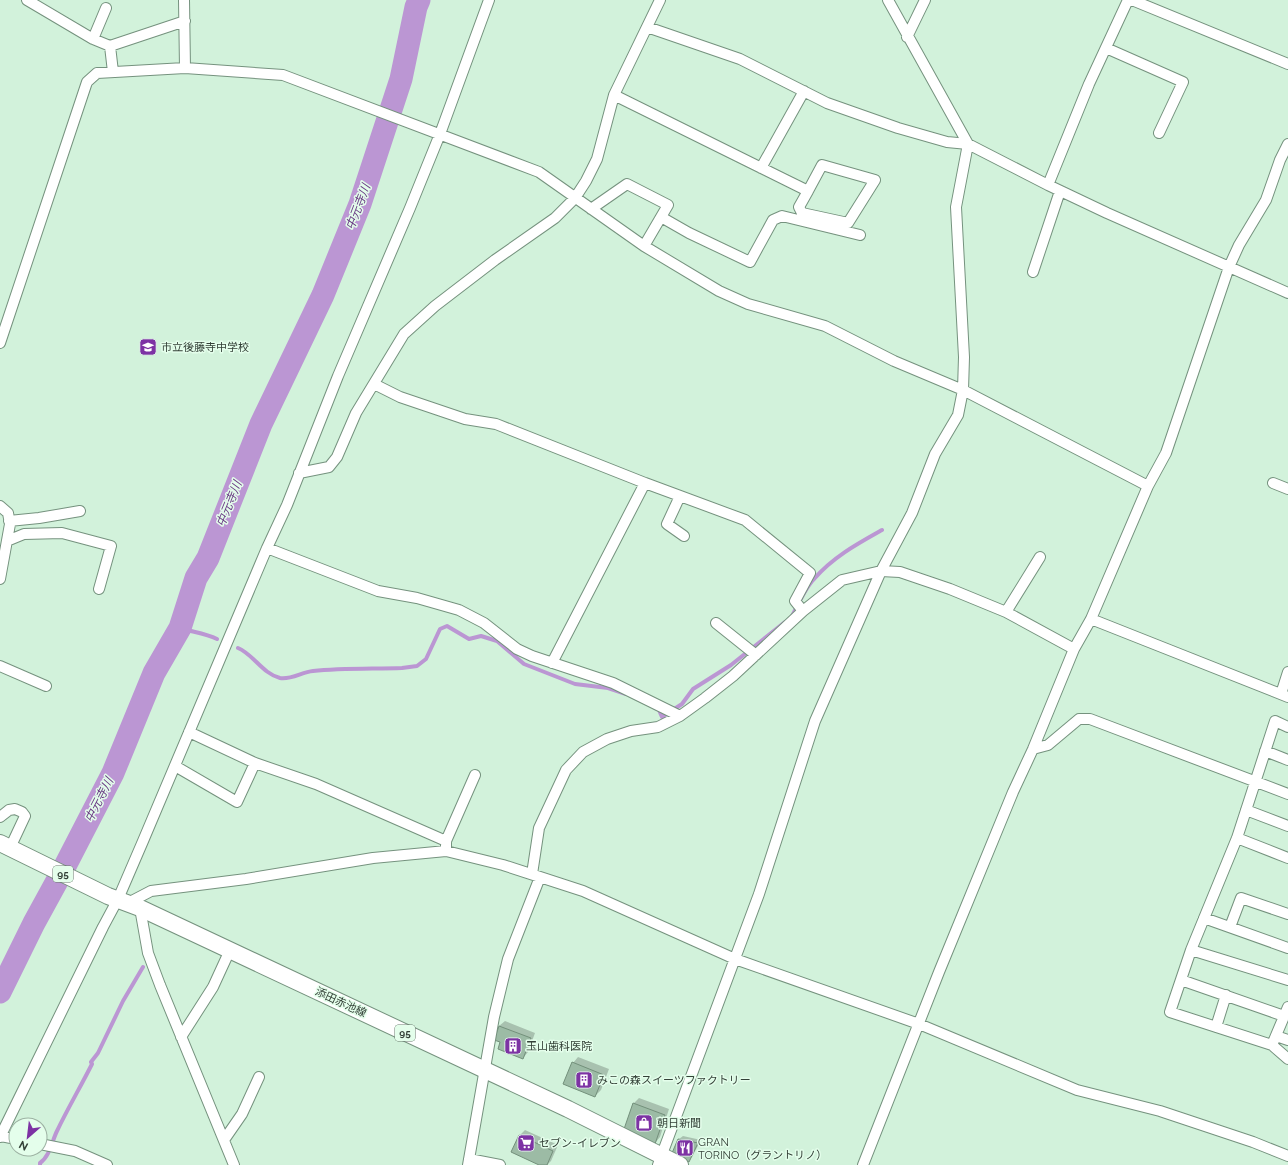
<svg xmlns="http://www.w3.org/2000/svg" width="1288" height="1165" viewBox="0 0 1288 1165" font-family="Raleway,'Noto Sans JP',sans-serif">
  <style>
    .shadow { fill: #0003 }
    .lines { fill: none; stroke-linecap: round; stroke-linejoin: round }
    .stream { stroke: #bb96d3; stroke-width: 4 }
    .river { stroke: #bb96d3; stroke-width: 23 }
    .building { fill: #9cbba5; stroke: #73907b }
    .street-casing { stroke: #75927e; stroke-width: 12 }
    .primary-casing { stroke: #75927e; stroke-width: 18 }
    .street { stroke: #fff; stroke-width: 10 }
    .primary { stroke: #fff; stroke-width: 16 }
    .labels { text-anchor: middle; stroke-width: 3; stroke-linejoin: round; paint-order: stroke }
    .shield { fill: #e4feeb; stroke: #68796d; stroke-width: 1 }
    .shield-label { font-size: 10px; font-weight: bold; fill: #334037 }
    .poi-label { font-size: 11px; fill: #334037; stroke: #e4feeb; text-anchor: start }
    .street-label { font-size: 11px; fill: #334037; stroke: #e4feeb }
    .water-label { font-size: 12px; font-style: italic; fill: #693a84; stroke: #e4feeb }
  </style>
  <rect width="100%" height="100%" fill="#d2f2db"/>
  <path class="shadow" d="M 505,1021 L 535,1033 L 528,1052 L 523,1058 L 501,1042 L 499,1026 Z
    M 578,1057 L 609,1069 L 601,1090 L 595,1096 L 573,1063 Z
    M 639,1098 L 669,1109 L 660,1137 L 655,1143 L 634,1103 Z
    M 525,1130 L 558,1145 L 551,1161 L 547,1165 L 541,1165 L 519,1136 Z
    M 683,1136 L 701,1140 L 692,1157 L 688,1160 L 679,1139 Z"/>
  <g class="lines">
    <path class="stream" d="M 792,616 C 798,605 805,588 814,579 C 833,557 857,544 882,530
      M 180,628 C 192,632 205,633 217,639
      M 238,648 C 253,654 263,674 280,678 C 291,680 302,672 313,671 C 342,668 373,669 402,668 L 417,666 L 426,659 L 440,629 L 447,626 L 469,639 L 481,636 L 497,641 L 524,664 L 575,684 L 608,688 L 626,694
      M 655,708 L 659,710 L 662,717 L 682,704 L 693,689 L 731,665 L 785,622
      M 40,1165 L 40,1163 C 50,1156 52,1141 57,1131 C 68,1108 81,1086 92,1064 L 91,1062 L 98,1053 L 123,1001 L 143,967"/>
    <path class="river" d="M 0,992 L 34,923 L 63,870 L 113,773 L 154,673 L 180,628 L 196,578 L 208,558 L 261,424 L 323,295 L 360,204 L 401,79 L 416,7 L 419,0"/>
  </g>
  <path class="building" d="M 499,1026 L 531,1038 L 523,1059 L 498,1049 L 500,1042 L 494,1040 Z
    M 572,1062 L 604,1075 L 595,1097 L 563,1084 Z
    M 633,1103 L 665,1115 L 655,1144 L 623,1132 Z
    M 519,1135 L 553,1151 L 547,1165 L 539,1165 L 511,1152 Z
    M 678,1139 L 698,1143 L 689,1162 L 672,1153 Z"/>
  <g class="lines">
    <defs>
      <path id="street" d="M 27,0 L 93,39 L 110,46 L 113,72
        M 184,0 L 185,68
        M 1132,0 L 1288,64
        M 647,27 L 740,59 L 827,103 L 898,128 L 947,142 L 968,144 L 1048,185 L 1107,213 L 1288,293
        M 907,37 L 925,0
        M 93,39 L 106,8
        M 110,46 L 185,21
        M 1106,48 L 1183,82 L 1159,133
        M 614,95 L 808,191 L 822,165 L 875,180 L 848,223 L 802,213 L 799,207 L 808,191
        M 761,168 L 804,91
        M 1048,185 L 1089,84 L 1128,0
        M 591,209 L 627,184 L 668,205 L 644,246
        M 661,217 L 689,233 L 750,262 L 773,220 L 782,216 L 860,235
        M 1033,272 L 1060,191
        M 0,343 L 87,82 L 97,73 L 185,68 L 283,75 L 539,172 L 644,246 L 719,291 L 748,304 L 825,326 L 894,361 L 963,390 L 1148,486
        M 374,384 L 400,397 L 465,419 L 496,424 L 645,483
        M 299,473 L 329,467 L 337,457 L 356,413 L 404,334 L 435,306 L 495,260 L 555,218 L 575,198 L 586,181 L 597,159 L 614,95 L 660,0
        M 1273,483 L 1288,489
        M 680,496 L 667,524 L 684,536
        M 0,506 L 8,513 L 10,524 L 0,579
        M 9,521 L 39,518 L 80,511
        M 7,541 L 24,534 L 62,533 L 111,546 L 99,589
        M 267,548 L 378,591 L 417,598 L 459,610 L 484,623 L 517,649 L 532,656 L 613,683 L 680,716
        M 1006,612 L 1040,557
        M 1091,619 L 1288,697
        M 716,623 L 756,655
        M 552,663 L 645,483 L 745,520 L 810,573 L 795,601 L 803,611
        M 0,666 L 46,686
        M 1281,694 L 1288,672
        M 189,732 L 255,763 L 316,784 L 446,841 L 446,851
        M 1033,749 L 1048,745 L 1079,719 L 1090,719 L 1288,794
        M 1265,751 L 1288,760
        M 175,766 L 237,802 L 255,763
        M 1246,810 L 1288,826
        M 0,817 L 9,810 L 15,809 L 22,812 L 25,816 L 10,848
        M 1237,838 L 1288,858
        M 446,841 L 475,775
        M 532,874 L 539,828 L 566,770 L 583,752 L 607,739 L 631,731 L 658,727 L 680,716 L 705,698 L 733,676 L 803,611 L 842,580 L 881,571 L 900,572 L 950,589 L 1006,612 L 1074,649
        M 128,903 L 151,891 L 246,879 L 373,858 L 446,851 L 503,865 L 583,891 L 735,959 L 919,1024 L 1077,1090 L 1160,1111 L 1253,1142 L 1288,1156
        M 140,908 L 148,953 L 160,985 L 234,1165
        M 1204,918 L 1288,948
        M 1230,927 L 1241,898 L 1288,914
        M 1191,950 L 1288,980
        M 1181,980 L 1284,1016
        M 1288,1007 L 1272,1045 L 1288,1059
        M 1216,1027 L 1226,995
        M 1276,1036 L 1288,1040
        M 181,1037 L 213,987 L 230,950
        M 1272,1045 L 1170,1012 L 1191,950 L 1237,838 L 1275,721 L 1288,727
        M 1,1136 L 16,1139
        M 0,1137 L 103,927 L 118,899 L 143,841 L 267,548 L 287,505 L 338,376 L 410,208 L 440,134 L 489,0
        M 224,1140 L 242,1114 L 259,1077
        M 40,1144 L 75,1151 L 107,1165
        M 469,1159 L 500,1165
        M 468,1165 L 494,1017 L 508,959 L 540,877
        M 658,1165 L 759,894 L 815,721 L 881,571 L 912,513 L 935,454 L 958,415 L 963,390 L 964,357 L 956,207 L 968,144 L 888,0
        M 863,1165 L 939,972 L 1013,792 L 1033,749 L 1074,649 L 1091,619 L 1148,486 L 1166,453 L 1229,267 L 1239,245 L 1266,200 L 1280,160 L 1288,144"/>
      <path id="primary" d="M 0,843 L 108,896 L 140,908 L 568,1109 L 680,1165"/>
    </defs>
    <use href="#street" class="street-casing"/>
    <use href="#primary" class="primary-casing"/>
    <use href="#street" class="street"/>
    <use href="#primary" class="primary"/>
  </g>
  <defs>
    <symbol id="school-square" viewBox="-11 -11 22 22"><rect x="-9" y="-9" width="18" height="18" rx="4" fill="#7d32a4" stroke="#e4feeb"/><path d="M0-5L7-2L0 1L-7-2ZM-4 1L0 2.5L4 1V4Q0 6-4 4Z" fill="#fff"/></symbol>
    <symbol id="building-square" viewBox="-11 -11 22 22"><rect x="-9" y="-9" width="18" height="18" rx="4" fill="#7d32a4" stroke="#e4feeb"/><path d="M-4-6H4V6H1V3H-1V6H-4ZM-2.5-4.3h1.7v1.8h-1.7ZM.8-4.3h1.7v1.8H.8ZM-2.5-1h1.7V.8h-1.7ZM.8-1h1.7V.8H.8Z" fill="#fff"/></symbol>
    <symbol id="shop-square" viewBox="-11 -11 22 22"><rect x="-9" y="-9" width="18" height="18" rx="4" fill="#7d32a4" stroke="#e4feeb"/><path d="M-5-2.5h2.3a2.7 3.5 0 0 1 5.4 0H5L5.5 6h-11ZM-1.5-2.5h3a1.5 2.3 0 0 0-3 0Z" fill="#fff"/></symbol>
    <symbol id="supermarket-square" viewBox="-11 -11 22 22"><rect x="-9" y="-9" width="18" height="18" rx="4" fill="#7d32a4" stroke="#e4feeb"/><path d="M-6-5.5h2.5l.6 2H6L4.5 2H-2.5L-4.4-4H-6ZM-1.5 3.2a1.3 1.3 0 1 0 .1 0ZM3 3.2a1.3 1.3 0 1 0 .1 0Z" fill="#fff"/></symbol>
    <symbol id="restaurant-square" viewBox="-11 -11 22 22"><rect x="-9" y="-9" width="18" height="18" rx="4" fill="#7d32a4" stroke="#e4feeb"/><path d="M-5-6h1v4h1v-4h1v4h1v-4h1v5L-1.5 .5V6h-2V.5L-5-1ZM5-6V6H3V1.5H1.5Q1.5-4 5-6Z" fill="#fff"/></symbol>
  </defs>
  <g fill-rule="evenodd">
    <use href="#school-square" x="138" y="337" width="20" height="20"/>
    <use href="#building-square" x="503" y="1036" width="20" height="20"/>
    <use href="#building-square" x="574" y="1070" width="20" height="20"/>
    <use href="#shop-square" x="634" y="1113" width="20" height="20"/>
    <use href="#supermarket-square" x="516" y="1133" width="20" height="20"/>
    <use href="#restaurant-square" x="675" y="1138" width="20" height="20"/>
  </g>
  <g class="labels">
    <g class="shield">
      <rect x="53" y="866" width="20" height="16" rx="3"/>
      <rect x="395" y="1025" width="20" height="16" rx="3"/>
    </g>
    <g class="shield-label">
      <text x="63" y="878">95</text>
      <text x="405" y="1037">95</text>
    </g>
    <g class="poi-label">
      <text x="161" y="351">市立後藤寺中学校</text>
      <text x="526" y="1050">玉山歯科医院</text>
      <text x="597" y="1084">みこの森スイーツファクトリー</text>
      <text x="657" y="1127">朝日新聞</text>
      <text x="698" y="1146">GRAN<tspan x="698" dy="13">TORINO（グラントリノ）</tspan></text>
      <text x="539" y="1147">セブン-イレブン</text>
    </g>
    <g class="street-label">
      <text transform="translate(341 1002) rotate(25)" y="4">添田赤池線</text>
    </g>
    <g class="water-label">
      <text transform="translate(358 207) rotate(-69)" y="4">中元寺川</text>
      <text transform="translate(229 504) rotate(-68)" y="4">中元寺川</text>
      <text transform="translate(99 800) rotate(-63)" y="4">中元寺川</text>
    </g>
  </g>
  <g transform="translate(28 1137) rotate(208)"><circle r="19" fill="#e4feeb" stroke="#9db2a3"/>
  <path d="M0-3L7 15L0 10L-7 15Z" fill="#7d32a4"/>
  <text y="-6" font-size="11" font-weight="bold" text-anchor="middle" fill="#334037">N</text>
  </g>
</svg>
